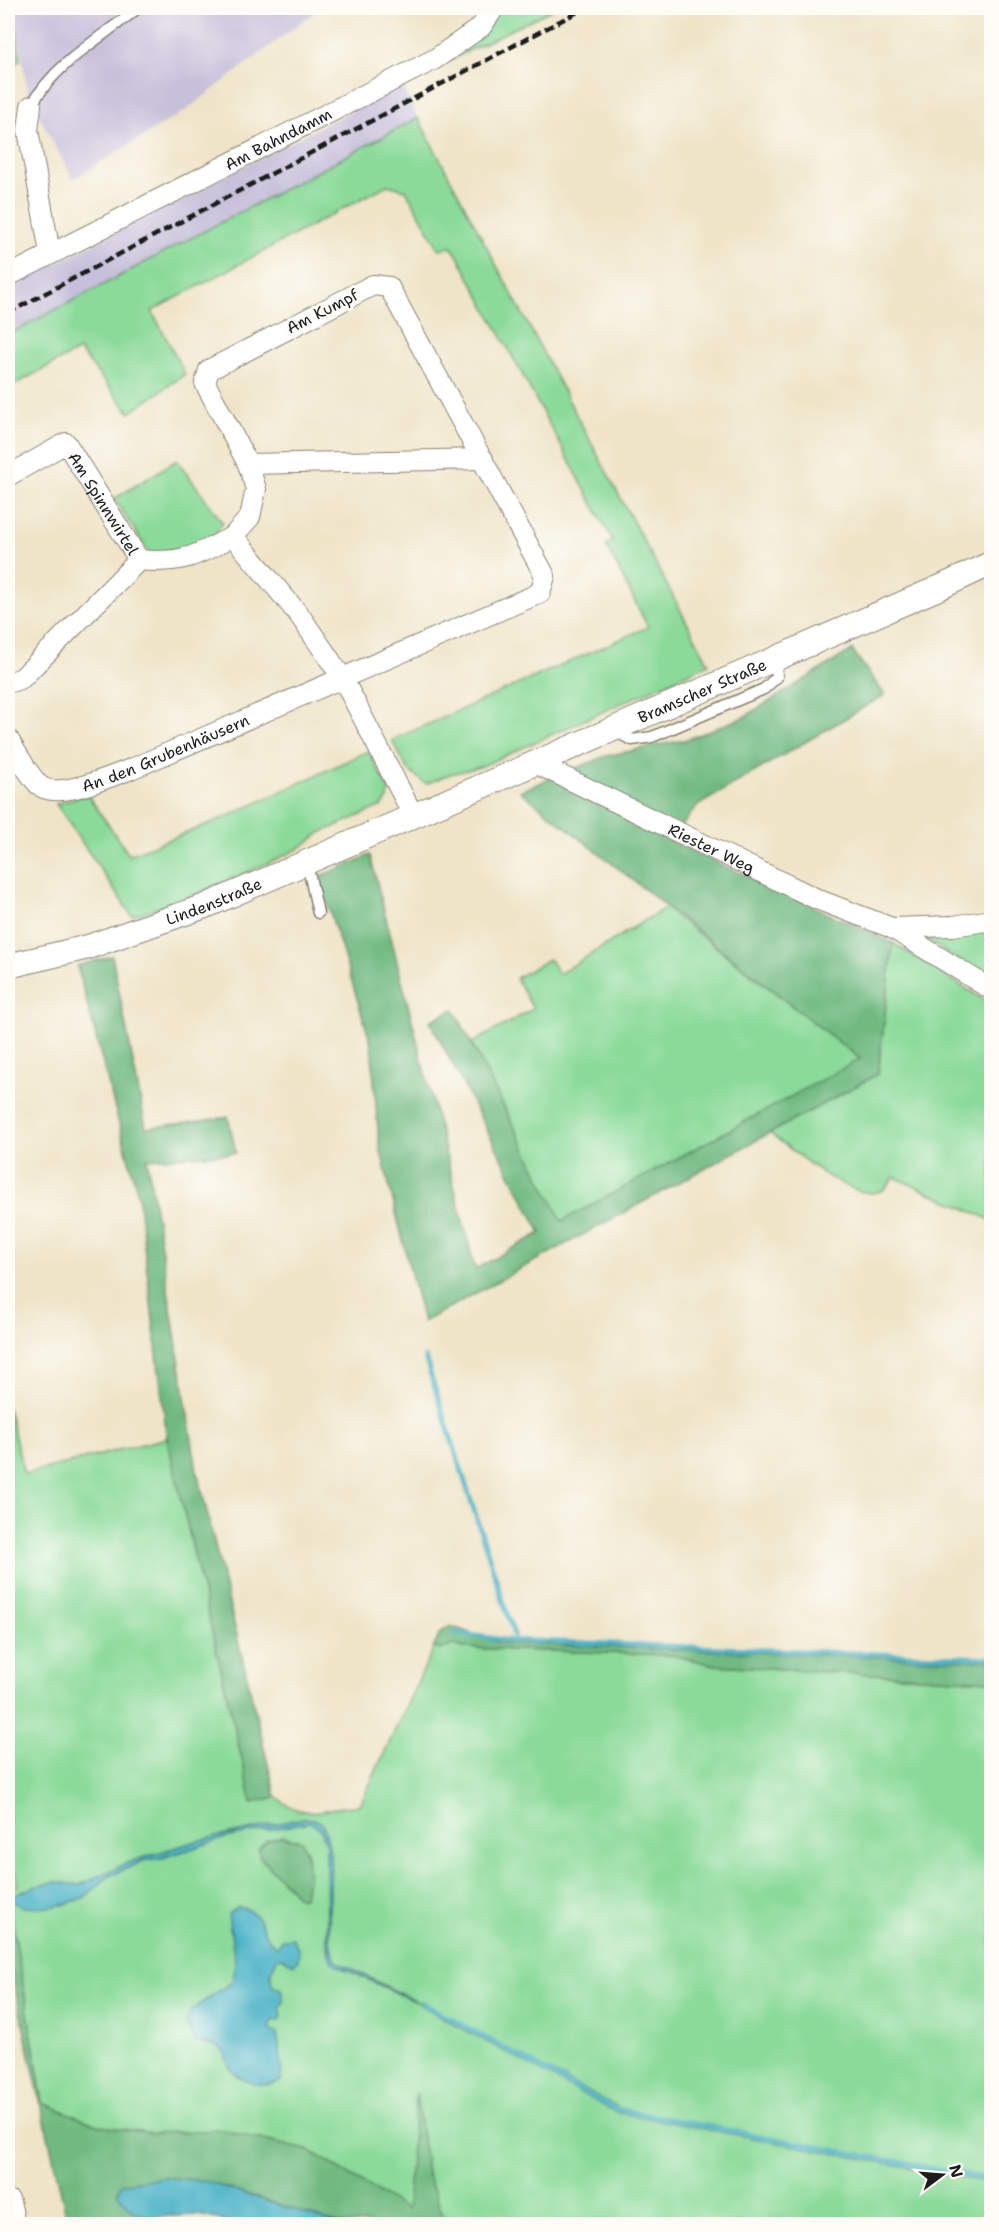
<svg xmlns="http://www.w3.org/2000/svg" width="999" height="2232" viewBox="0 0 999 2232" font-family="'Shantell Sans',sans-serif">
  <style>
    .industrial { fill: #c6c0da }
    .green { fill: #8ada99; stroke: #537b5a; stroke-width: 1.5; fill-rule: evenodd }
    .forest { fill: #6fba81; stroke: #466b4e; stroke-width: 1.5 }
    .water { fill: #48b2c6; stroke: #326771; stroke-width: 1.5 }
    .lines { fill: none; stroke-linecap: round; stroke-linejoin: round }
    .stream { stroke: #48b2c6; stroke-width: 5 }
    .service-casing { stroke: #868072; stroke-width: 13 }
    .minor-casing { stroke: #868072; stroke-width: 22 }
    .tertiary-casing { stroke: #868072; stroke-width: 26 }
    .service { stroke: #fff; stroke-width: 10 }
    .minor { stroke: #fff; stroke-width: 20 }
    .tertiary { stroke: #fff; stroke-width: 24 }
    .rail { stroke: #1c1c1c; stroke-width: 4.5; stroke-dasharray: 9 4.5; stroke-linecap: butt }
    .labels { text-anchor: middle; stroke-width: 6; stroke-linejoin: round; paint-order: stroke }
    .street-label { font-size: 16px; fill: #1c1c1c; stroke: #fdfcf7 }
  </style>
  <rect width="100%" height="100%" fill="#fdfcf7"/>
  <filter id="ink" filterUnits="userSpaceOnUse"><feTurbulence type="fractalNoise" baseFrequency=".0167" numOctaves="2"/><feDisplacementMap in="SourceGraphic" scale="12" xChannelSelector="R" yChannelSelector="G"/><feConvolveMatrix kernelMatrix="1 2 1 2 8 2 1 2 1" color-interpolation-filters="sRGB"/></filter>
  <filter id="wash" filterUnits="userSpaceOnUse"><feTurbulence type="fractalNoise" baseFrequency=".008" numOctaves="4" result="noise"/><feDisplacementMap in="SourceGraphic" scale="24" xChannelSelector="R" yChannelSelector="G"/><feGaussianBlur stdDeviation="1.35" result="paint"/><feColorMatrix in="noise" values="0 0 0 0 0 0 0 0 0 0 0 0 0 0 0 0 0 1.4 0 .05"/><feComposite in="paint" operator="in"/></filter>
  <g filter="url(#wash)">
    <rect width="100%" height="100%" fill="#efe4c7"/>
    <path class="industrial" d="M 13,8 L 320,8 L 185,111 L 73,179 L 29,98 Z
      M 401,85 L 418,118 L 8,335 L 8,288 Z"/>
    <path class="green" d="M 8,8 L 13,8 L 20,60 L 8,70 Z
      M 497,8 L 555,8 L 446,62 Z
      M 418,118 L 709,664 L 480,767 L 450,774 L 426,784 L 408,770 L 392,740 L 648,627 L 606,545 L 613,541 L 456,253 L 451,247 L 439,249 L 406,190 L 387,185 L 152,311 L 185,374 L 130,413 L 79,350 L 8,388 L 8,335 Z
      M 177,460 L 223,523 L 207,543 L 187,551 L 150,554 L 114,499 Z
      M 368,751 L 389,790 L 388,799 L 382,806 L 322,832 L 298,849 L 271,862 L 186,898 L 132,916 L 56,804 L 87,794 L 129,855 L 222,819 Z
      M 665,908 L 861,1059 L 562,1222 L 472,1043 L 533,1009 L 516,978 L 549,959 L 559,974 Z
      M 991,931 L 991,983 L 923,937 Z
      M 893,943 L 991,1004 L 991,1220 L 894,1177 C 891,1180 889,1185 886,1188 C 859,1210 791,1149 770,1133 L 878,1074 Z
      M 8,1408 L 24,1474 L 167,1438 L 252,1802 L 276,1797 C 309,1823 319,1807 356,1806 L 361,1803 L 434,1647 L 439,1650 L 453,1645 L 465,1648 L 671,1655 L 715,1665 L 991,1681 L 991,2178 L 619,2108 L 419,2001 L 419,2004 L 443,2018 L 615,2112 L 991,2183 L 991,2224 L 446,2224 L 427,2173 L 416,2097 L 408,2211 L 310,2151 L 222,2130 L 154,2133 L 99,2126 L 43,2103 L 8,1895 L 8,1888 L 18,1885 L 8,1852 ZM 304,1818 L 314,1819 L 322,1823 C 342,1864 318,1927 336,1961 L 417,2002 L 338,1966 L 328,1953 L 326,1845 C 324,1834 321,1826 310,1822 L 228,1837 L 162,1858 L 145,1860 L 108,1877 L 85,1897 L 17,1894 L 54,1882 L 80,1885 L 129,1862 L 197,1841 ZM 307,1850 L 306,1891 L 298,1897 L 260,1857 Z"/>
    <path class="forest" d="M 852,650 L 885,695 L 697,806 L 670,841 L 893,943 L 878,1074 L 423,1322 L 379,1144 L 371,1043 L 319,877 L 370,855 L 475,1269 L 541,1233 L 430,1021 L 454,1009 L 562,1221 L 860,1059 L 520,791 L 606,756 L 688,739 L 744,717 Z
      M 112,956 L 146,1128 L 228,1117 L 236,1153 L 147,1159 L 197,1471 L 276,1797 L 252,1803 L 167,1438 L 138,1195 L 77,966 Z
      M 450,1626 L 499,1643 L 523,1644 L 991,1661 L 991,1681 L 715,1665 L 671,1655 L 465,1648 L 453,1645 L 439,1650 L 434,1647 L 440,1633 Z
      M 283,1836 L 301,1841 C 310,1856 310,1880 304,1897 L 298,1897 L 260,1857 L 258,1849 L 266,1841 Z
      M 8,1895 L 43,2103 L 99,2126 L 154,2133 L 222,2130 L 310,2151 L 407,2210 L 416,2093 L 427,2173 L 446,2224 L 338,2224 L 204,2181 L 165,2177 L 133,2212 L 154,2217 L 134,2224 L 68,2224 L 8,1958 Z"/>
    <path class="water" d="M 304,1818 L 314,1819 L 322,1823 C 342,1864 318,1927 336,1961 L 417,2002 L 338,1966 L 331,1961 L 327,1940 L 326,1845 L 321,1830 L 310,1822 L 228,1837 L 162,1858 L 145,1860 L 108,1877 L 85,1897 L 67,1904 L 42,1908 L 24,1907 L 15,1903 L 13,1899 L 17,1894 L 33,1887 L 54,1882 L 80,1885 L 129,1862 L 197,1841 Z
      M 238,1907 C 268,1912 257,1934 277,1947 L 282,1939 L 293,1938 L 299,1951 L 298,1960 L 294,1964 L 282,1958 L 277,1959 L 271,1972 L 272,1986 L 281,1989 L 284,2002 L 280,2007 L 282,2016 L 279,2021 L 273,2020 L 270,2029 L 277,2033 L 282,2066 L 281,2081 C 263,2089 242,2084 230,2068 C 227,2063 226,2055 222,2050 C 215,2043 204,2043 195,2042 L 186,2023 L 190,2011 L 233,1981 L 235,1961 L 228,1914 Z
      M 165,2177 L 204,2181 L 338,2224 L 241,2224 L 197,2215 L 154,2217 L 133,2212 L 117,2193 L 121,2184 Z"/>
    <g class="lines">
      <path class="stream" d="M 425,1357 L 514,1635
        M 455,1633 L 504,1640 L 992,1658
        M 422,2003 L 615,2109 L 992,2180"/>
    </g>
  </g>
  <g filter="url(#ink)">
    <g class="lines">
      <defs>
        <path id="service" d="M 31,106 C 56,62 100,39 138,8
          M 614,731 L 632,740 L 652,737 L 764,689 L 777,677 L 776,658
          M 307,863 L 318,913"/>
        <g id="minor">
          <path d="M 31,106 L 28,130 L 50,253"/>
          <path id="s1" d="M 8,276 L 435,59 L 481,27 L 494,8"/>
          <path d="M 248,464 L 483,459"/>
          <path id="s2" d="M 8,476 L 66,443 L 139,560"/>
          <path d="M 8,683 L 22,678 L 139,560 C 181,564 197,556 233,536 L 300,616 L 343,679 L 413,815"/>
          <path id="s3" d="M 8,739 C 17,753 27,773 39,785 C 57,801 111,776 131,769 L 540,593 L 545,576 L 389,287 L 373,285 L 209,370 L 205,383 L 248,464 L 256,489 L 250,517 L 233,536"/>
          <path id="s4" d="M 535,763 L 819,900 L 892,928 L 953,926 L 992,920"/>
          <path d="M 892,928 L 992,990"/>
        </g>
        <g id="tertiary">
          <path id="s5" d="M 8,966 L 88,947 L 208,905 L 943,586 L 992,563"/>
          <path d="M 8,2202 L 13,2224"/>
        </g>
      </defs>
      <use href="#service" class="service-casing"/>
      <use href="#minor" class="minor-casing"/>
      <use href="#tertiary" class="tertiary-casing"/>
      <use href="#service" class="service"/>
      <use href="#minor" class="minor"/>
      <use href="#tertiary" class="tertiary"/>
      <path class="rail" d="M 8,313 L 585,8"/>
    </g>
  </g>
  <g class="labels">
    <g class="street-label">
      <text dy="6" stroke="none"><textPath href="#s1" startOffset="303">Am Bahndamm</textPath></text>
      <text transform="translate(322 311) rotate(-27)" y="6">Am Kumpf</text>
      <text dy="6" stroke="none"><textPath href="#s2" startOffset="138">Am Spinnwirtel</textPath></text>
      <text dy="6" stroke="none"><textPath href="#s5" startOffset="748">Bramscher Straße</textPath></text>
      <text dy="6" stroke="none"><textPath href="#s3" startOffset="190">An den Grubenhäusern</textPath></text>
      <text dy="6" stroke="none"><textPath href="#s4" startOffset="196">Riester Weg</textPath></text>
      <text dy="6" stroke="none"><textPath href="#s5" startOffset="216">Lindenstraße</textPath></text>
    </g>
  </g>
  <rect width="999" height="2232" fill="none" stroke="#fdfcf7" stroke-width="30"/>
  <g transform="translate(942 2175) rotate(74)" stroke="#fdfcf7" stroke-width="4.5" paint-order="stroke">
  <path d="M0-4.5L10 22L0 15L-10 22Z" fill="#1c1c1c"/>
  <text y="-9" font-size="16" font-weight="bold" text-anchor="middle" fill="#1c1c1c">N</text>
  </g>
</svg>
